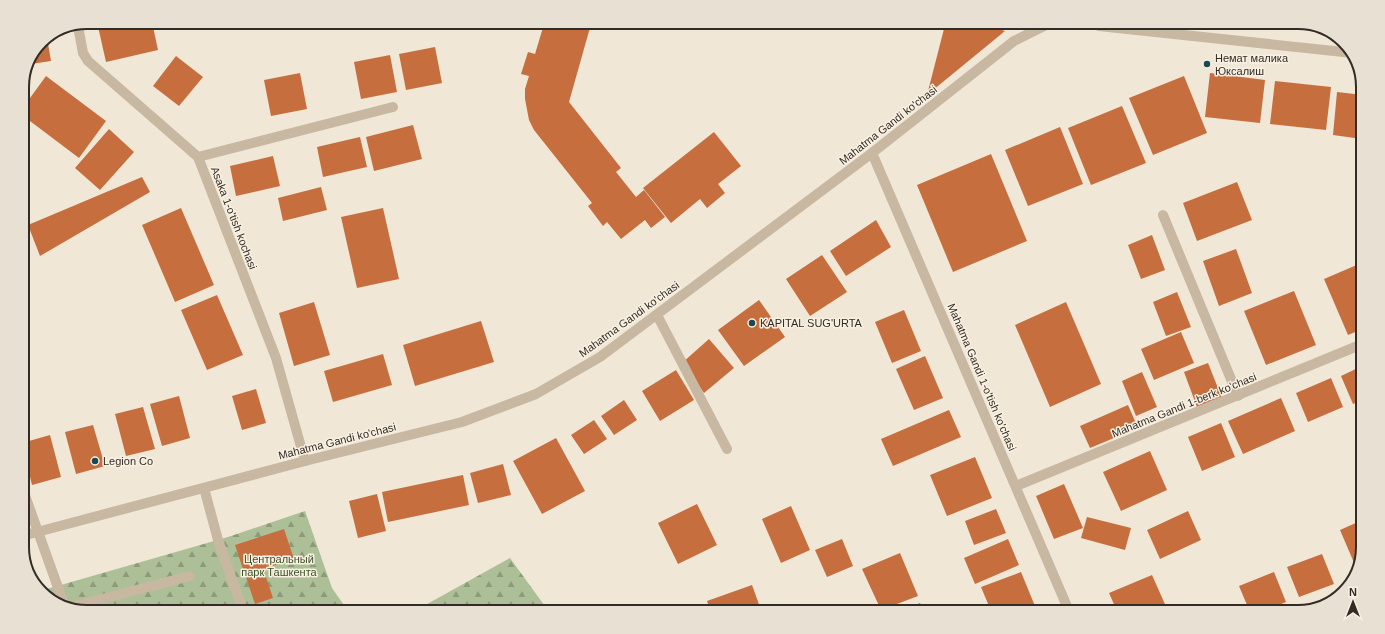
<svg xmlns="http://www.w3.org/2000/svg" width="1385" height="634" viewBox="0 0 1385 634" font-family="Helvetica,sans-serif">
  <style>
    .forest { fill: url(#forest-firs) }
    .building { fill: #c66e3e }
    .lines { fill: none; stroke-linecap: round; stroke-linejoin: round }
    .service { stroke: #c8b8a2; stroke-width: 10 }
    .minor { stroke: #c8b8a2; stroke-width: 10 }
    .tertiary { stroke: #c8b8a2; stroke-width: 10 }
    .poi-dot { fill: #1b4953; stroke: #f8f1e2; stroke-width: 1.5 }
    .labels { text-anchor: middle; stroke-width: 3; stroke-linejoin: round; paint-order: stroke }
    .poi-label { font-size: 11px; fill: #332b25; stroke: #f8f1e2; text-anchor: start }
    .street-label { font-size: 11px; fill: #332b25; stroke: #f8f1e2 }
    .park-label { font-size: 11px; fill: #3d5128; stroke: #f8f1e2 }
    .rim { fill: none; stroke: #332b25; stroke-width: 2 }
  </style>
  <defs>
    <pattern id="forest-firs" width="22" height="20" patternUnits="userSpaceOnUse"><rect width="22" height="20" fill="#adbf96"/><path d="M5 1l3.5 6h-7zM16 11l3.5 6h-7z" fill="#8d9b7a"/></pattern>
  </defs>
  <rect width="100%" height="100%" fill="#f0e7d6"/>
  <path class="forest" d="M 305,511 L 332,588 L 346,608 L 62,607 L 40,591 L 228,537 Z
    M 510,558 L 547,609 L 420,608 Z"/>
  <path class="building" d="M 97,22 L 152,22 L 158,50 L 106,62 Z
    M 544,24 L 591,24 L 569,102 L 621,168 L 616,172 L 636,197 L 644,190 L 665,217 L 651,228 L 645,220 L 621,239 L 607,222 L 603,226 L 588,206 L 592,203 L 534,130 L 529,120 L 525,99 L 525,89 L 529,76 L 521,74 L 528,52 L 535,54 Z
    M 945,25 L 990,26 L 1005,31 L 927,95 Z
    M 47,38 L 51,61 L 31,64 L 41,41 Z
    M 435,47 L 442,83 L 406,90 L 399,54 Z
    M 390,55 L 397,92 L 361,99 L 354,62 Z
    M 176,56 L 203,77 L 179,106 L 153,86 Z
    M 300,73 L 307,109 L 271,116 L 264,80 Z
    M 1210,73 L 1265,80 L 1260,123 L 1205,117 Z
    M 46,76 L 106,121 L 79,158 L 22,115 L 22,109 Z
    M 1184,76 L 1207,133 L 1153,155 L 1129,98 Z
    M 1275,81 L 1331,87 L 1326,130 L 1270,124 Z
    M 1337,92 L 1363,95 L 1362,139 L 1333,135 Z
    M 1122,106 L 1146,163 L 1091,185 L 1068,128 Z
    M 413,125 L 422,159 L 374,171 L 366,137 Z
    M 1060,127 L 1083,184 L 1028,206 L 1005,150 Z
    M 109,129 L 134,152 L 100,190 L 75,168 Z
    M 714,132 L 741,166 L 718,184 L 725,193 L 707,208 L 700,199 L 671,223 L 643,188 Z
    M 360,137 L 367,167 L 323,177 L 317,147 Z
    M 991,154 L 1027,241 L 953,272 L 917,185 Z
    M 273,156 L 280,186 L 236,196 L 230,166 Z
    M 142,177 L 150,192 L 40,256 L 28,225 Z
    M 1237,182 L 1252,220 L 1197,241 L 1183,203 Z
    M 321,187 L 327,210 L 283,221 L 278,198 Z
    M 181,208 L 214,285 L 175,302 L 142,225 Z
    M 383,208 L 399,279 L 357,288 L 341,217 Z
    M 876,220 L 891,247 L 846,276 L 830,251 Z
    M 1152,235 L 1165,270 L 1141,279 L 1128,245 Z
    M 1236,249 L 1252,293 L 1219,306 L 1203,261 Z
    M 822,255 L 847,292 L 810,316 L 786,279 Z
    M 1359,264 L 1361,269 L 1360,330 L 1348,335 L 1324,279 Z
    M 1294,291 L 1316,345 L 1266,365 L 1244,311 Z
    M 1177,292 L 1191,327 L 1166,336 L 1153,302 Z
    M 217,295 L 243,355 L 207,370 L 181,310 Z
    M 759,300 L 785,337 L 744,366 L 718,330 Z
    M 314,302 L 330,355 L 294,366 L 279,313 Z
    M 1066,302 L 1101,384 L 1050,407 L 1015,325 Z
    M 904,310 L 921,351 L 892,363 L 875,322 Z
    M 481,321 L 494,362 L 415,386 L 403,345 Z
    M 1181,332 L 1194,363 L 1154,380 L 1141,349 Z
    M 709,339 L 734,368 L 704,393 L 682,363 Z
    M 383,354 L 392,385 L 333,402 L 324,371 Z
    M 925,356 L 943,398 L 914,410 L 896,369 Z
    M 1208,363 L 1222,398 L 1197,407 L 1184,372 Z
    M 1360,367 L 1360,401 L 1353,404 L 1341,376 Z
    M 676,370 L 694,400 L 660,421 L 642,391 Z
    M 1142,372 L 1157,407 L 1136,416 L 1122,381 Z
    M 1331,378 L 1343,407 L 1308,422 L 1296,393 Z
    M 256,389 L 266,423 L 242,430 L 232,396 Z
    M 179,396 L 190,438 L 162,446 L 150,404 Z
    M 1281,398 L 1295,431 L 1243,454 L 1228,421 Z
    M 624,400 L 637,420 L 614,435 L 601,416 Z
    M 1128,405 L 1138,428 L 1090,448 L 1080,426 Z
    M 143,407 L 155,449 L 126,456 L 115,414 Z
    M 949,410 L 961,437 L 893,466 L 881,439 Z
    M 594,420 L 607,439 L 584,454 L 571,435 Z
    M 1221,423 L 1235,457 L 1202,471 L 1188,437 Z
    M 93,425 L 105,466 L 76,474 L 65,432 Z
    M 50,435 L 61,477 L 32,485 L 22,443 Z
    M 556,438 L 585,491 L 542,514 L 513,461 Z
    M 1150,451 L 1167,490 L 1121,511 L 1103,472 Z
    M 975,457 L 992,498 L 947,516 L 930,475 Z
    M 503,464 L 511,495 L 478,503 L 470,473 Z
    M 463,475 L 469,505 L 388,522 L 382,492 Z
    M 1064,484 L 1083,528 L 1054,539 L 1036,496 Z
    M 377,494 L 386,531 L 358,538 L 349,501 Z
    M 697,504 L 717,545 L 678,564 L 658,523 Z
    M 791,506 L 810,550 L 781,563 L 762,519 Z
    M 996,509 L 1006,533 L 974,545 L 965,521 Z
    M 1188,511 L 1201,540 L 1160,559 L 1147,530 Z
    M 1087,517 L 1131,528 L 1125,550 L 1081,538 Z
    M 1358,522 L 1358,572 L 1340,530 Z
    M 284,529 L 294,559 L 245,575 L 235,545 Z
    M 842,539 L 853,566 L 827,577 L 815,550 Z
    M 1008,539 L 1019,565 L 975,584 L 964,558 Z
    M 900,553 L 918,596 L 881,610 L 862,569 Z
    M 1322,554 L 1334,584 L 1299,597 L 1287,567 Z
    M 264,571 L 273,598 L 255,604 L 246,577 Z
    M 1021,572 L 1037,611 L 991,611 L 981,587 Z
    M 1274,572 L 1286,602 L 1261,612 L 1250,612 L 1239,586 Z
    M 1152,575 L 1168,611 L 1117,611 L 1109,593 Z
    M 752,585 L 761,610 L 710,610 L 707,601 Z
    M 920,603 L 924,610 L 903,610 Z
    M 818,604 L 821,610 L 803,610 Z
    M 1235,605 L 1238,612 L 1218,612 Z"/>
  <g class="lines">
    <path class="service" d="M 198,157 L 393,107
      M 1163,215 L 1238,396
      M 657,315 L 727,449
      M 22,487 L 65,607
      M 204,488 L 218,540 L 242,608
      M 71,607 L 190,576"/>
    <path class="minor" d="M 78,26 L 83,53 L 88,61 L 198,157 L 276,358 L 305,461
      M 872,153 L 1069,611
      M 1016,486 L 1360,345"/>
    <path class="tertiary" d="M 1099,26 L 1353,53
      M 22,536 L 305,461 L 462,422 L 536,394 L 600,357 L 872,153 L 1014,41 L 1044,26"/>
  </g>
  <g class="poi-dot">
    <circle cx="1207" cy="64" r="4"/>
    <circle cx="752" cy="323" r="4"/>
    <circle cx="95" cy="461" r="4"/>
  </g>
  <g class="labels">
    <g class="poi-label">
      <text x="1215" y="62">Немат малика<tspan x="1215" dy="13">Юксалиш</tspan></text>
      <text x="760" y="327">KAPITAL SUG'URTA</text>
      <text x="103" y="465">Legion Co</text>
    </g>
    <g class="street-label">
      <text transform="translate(888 125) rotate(-38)" y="4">Mahatma Gandi ko'chasi</text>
      <text transform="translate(234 218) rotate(69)" y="4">Asaka 1-o'tish kochasi</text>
      <text transform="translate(629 319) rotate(-36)" y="4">Mahatma Gandi ko'chasi</text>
      <text transform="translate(982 377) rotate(67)" y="4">Mahatma Gandi 1-o'tish ko'chasi</text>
      <text transform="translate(1184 405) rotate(-22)" y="4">Mahatma Gandi 1-berk ko'chasi</text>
      <text transform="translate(337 441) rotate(-14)" y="4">Mahatma Gandi ko'chasi</text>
    </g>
    <g class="park-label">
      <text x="279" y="563">Центральный<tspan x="279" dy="13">парк Ташкента</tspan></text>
    </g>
  </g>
  <path d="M0 0H1385V634H0ZM87 29H1298A58 58 0 0 1 1356 87V547A58 58 0 0 1 1298 605H87A58 58 0 0 1 29 547V87A58 58 0 0 1 87 29Z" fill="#e8e1d3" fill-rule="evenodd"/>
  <path class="rim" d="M87 29H1298A58 58 0 0 1 1356 87V547A58 58 0 0 1 1298 605H87A58 58 0 0 1 29 547V87A58 58 0 0 1 87 29Z"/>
  <g transform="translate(1353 602)" stroke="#f8f1e2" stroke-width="3" paint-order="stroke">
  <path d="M0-3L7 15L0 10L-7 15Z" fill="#332b25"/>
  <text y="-6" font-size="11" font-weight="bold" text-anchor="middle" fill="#332b25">N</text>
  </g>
</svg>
